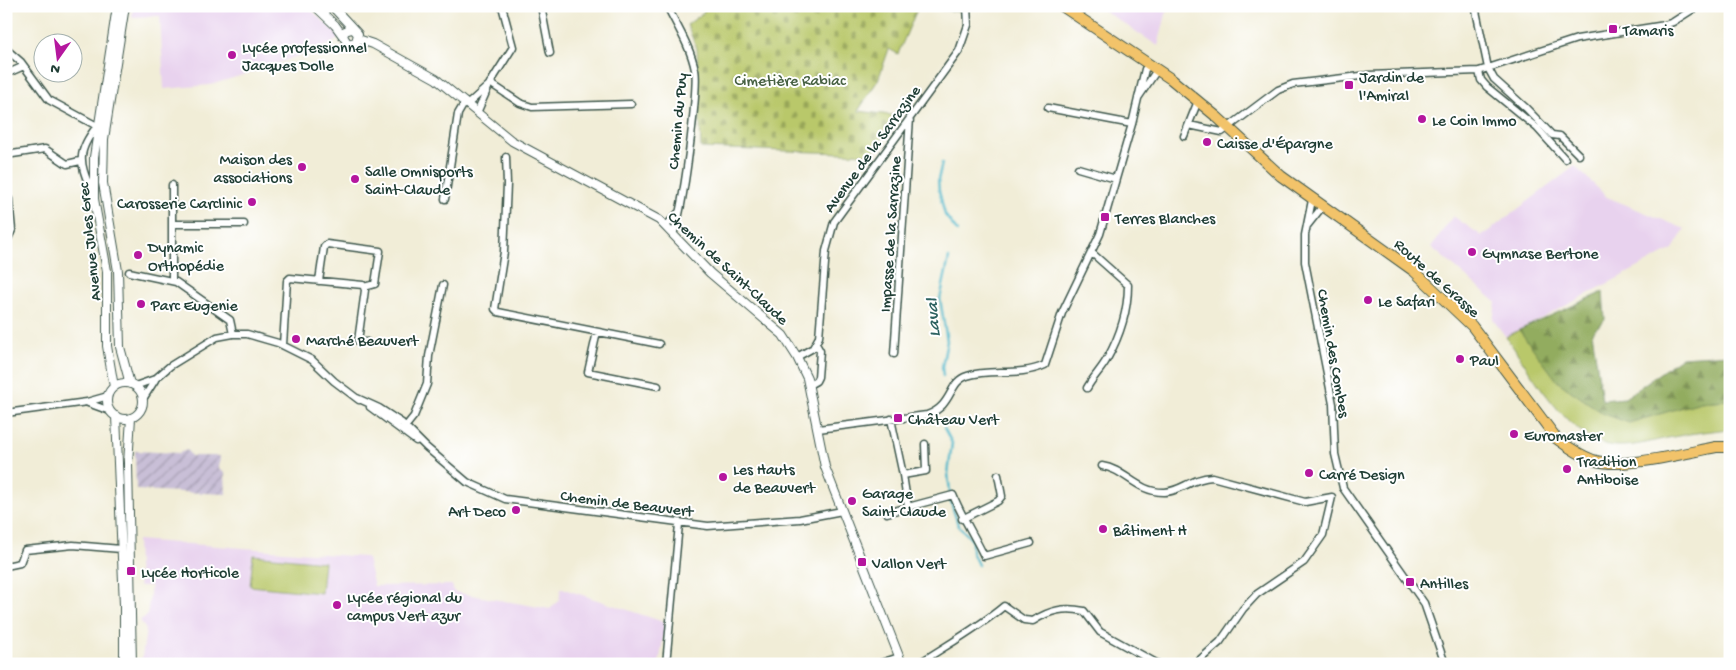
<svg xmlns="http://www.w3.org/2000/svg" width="1736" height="670" viewBox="0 0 1736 670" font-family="'Gochi Hand',sans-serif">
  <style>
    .built { fill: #e8d2ee }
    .industrial { fill: url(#industrial-furrows) }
    .forest { fill: url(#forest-firs); stroke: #587449 }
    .cemetery { fill: url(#cemetery-stones); stroke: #6c824f }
    .park { fill: #b9c86a; stroke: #6c824f }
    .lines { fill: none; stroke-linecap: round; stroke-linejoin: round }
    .stream { stroke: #4eb8cb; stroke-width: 2.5 }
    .minor-casing { stroke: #3e574c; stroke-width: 9 }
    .tertiary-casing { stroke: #3e574c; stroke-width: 10 }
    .primary-casing { stroke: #3e574c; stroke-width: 12 }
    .minor { stroke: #fff; stroke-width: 6 }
    .tertiary { stroke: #fff; stroke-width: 8 }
    .primary { stroke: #f2c36a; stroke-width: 10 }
    .poi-dot { fill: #b5179e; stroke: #fff; stroke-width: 2 }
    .labels { text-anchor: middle; stroke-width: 4; stroke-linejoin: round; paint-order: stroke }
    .poi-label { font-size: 16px; fill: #1f3d34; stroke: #fff; text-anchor: start }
    .park-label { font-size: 16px; fill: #466042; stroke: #fff }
    .street-label { font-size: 16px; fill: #1f3d34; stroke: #fff }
    .water-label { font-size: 18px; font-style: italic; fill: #2d6261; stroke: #fff }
  </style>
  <defs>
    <pattern id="industrial-furrows" width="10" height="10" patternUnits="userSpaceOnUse" patternTransform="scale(1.25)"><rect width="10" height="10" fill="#c9bfd7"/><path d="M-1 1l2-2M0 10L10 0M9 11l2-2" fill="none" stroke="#a39caf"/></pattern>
    <pattern id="forest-firs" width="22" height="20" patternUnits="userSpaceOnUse" patternTransform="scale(1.25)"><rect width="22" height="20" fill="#92ac5e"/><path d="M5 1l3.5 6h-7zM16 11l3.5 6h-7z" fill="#778d4e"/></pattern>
    <pattern id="cemetery-stones" width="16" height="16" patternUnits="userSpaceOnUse" patternTransform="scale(1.25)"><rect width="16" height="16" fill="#b9c86a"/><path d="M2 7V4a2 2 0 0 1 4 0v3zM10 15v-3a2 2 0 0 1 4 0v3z" fill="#96a458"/></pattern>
  </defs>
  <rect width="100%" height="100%" fill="#fff"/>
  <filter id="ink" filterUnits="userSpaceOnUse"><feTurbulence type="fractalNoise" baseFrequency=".02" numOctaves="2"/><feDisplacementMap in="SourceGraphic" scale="10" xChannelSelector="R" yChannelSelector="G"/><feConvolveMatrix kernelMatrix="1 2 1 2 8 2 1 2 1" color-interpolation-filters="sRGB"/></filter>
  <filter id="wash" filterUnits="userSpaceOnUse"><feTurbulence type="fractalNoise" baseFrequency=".0096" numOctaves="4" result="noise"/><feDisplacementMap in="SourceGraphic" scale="20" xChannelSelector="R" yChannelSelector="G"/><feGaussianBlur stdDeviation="1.12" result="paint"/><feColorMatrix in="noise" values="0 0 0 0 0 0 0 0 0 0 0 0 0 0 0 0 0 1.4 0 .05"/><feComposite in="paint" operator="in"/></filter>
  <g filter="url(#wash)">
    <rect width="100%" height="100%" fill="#f1edd7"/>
    <path class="built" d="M 133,6 L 307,6 L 339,36 L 337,40 L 328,45 L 256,71 L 210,85 L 164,89 L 160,16 L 132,17 Z
      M 1097,6 L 1168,6 L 1158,46 Z
      M 1575,166 L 1607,197 L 1685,229 L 1673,249 L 1506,337 L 1493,320 L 1496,302 L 1431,247 L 1453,216 L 1482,236 Z
      M 137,540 L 364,557 L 367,559 L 374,586 L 452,585 L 454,592 L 550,609 L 559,600 L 561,588 L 664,622 L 663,626 L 665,627 L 659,664 L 141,664 L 146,630 L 140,620 L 147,616 L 151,586 L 139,586 Z"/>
    <path class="industrial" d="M 187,450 L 191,456 L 220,456 L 219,469 L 225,473 L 226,494 L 136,490 L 135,451 L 179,453 Z"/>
    <path class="forest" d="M 1603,292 L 1605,320 L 1592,332 L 1602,400 L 1625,398 L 1682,357 L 1730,354 L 1730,400 L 1701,402 L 1629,423 L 1604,414 L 1558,382 L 1519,330 Z"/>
    <path class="cemetery" d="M 707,6 L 961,6 L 960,12 L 918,7 L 898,54 L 889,49 L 878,80 L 858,111 L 899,116 L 871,154 L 701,148 L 697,49 L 687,25 L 703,13 Z"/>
    <path class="park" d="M 1519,330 L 1558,382 L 1604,414 L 1629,423 L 1701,402 L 1730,400 L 1730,429 C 1711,431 1692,433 1673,437 C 1656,440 1638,446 1621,446 C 1571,448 1532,372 1506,337 Z
      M 253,555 L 324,562 L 321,593 L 250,586 Z"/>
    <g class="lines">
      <path class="stream" d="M 942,163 L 938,180 L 939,191 L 945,215 L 957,231
        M 943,376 L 942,367 L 947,341 L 940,299 L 949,258
        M 944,428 L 952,443 L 948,474 L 950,492
        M 950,499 L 958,525 L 972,540 L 972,552 L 978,565"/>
    </g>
  </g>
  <g filter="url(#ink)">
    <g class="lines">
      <defs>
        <path id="minor" d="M 541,6 L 550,53
          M 667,6 C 677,26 691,48 695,70 C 699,86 682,222 673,233
          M 1475,6 L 1488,68 L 1494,79 L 1526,108 L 1552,135 L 1560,136 L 1579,155
          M 6,49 L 21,62 L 49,100 L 97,126 C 74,155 81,164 93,196
          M 1479,71 L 1481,80 L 1487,87 L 1537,128 L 1565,159
          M 6,74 L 24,66
          M 490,83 L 520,103 L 532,107 L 631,104
          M 468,104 L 489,85 L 513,47 L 502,6
          M 1048,108 L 1132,124
          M 477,113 L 488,88
          M 1189,125 L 1222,132 L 1278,90 L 1293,84 L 1369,75 L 1479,71 L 1577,39 L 1665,25 L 1673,22 L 1698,6
          M 1184,136 L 1198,101
          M 6,155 L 45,149 L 67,164 L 80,161
          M 506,157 L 507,184 L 504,252 L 495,309 L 498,312 L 659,344
          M 1078,168 L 1116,179
          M 6,197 L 9,199 L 12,230 L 6,243
          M 445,199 L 458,114 L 465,102
          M 1312,200 L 1305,235 L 1305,262 L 1333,404 L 1335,454 L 1343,488 L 1424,603 L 1445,664
          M 172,224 L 244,224
          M 666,226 L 678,213
          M 1307,226 L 1322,207
          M 129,272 L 176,282 L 230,320 L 233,334
          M 172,280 L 172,185
          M 319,281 L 324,247 L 327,244 L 380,251 L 375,284 L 364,287
          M 597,332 L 588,372 L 658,386
          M 283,345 L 287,281 L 290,278 L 363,285 L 365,290 L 358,341 L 367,342
          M 894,354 L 910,118
          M 797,357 L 813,348 L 819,337 L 826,251 L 834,222 L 959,51 L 968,25 L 967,6
          M 809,385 L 816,381 L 818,377 L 820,351 L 816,344
          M 135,386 L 155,379 L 170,366 L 217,337 L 233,334 L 247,334 L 278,343 L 312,360 L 334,381 L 359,400
          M 1087,388 C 1093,377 1101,370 1107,359 C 1120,336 1128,312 1128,285 L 1092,253
          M 357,398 L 379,408 L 402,423 L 426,447 L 467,482 L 505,499 L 708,526 L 800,519 L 842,511
          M 143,399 L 155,380
          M 88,403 L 110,411
          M 370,407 L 416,441
          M 6,413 L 87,402 L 108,396
          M 891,419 L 903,475 L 926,471 L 925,444
          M 406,426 L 414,416 L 427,384 L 429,356 L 443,285
          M 818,429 L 927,415 C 954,405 948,382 967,376 C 990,368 1019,377 1045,365 L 1062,313 L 1100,234 L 1132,124 L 1145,69 L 1152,65 L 1155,73 L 1138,98
          M 1102,466 C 1125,469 1137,493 1165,492 C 1182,491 1191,478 1212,477 L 1305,502 L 1332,497 L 1323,535 L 1304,562 L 1257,594 L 1243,609 L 1220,642 L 1195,664
          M 903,475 L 908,507 L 953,495 C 962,517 974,535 984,556 L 1031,543
          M 887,513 L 908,507
          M 962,519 L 998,501 L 1002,496 L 998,475
          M 6,566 L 20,563 L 25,550 L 73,545 L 121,549
          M 666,664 L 679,524
          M 878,664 L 899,657
          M 918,664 C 947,645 978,628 1004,606 L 1024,620 L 1033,621 C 1050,610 1064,607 1084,611 L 1100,632 L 1158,664"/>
        <path id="tertiary" d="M 125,6 L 104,139 L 103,183 L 118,271 L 120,347 L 130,384
          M 315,6 L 335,25 L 343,36
          M 332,6 L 358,34 L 356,42 L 348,44 L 343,36 L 345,31 L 352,29
          M 358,39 L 373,44 L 436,79 L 512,141 L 659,220 L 710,273 L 783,335 L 797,357 L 807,378 L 825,467 L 902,664
          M107 401a18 18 0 1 1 36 0a18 18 0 1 1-36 0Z
          M 114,387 L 107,346 L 107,271 L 94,199 L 94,157 L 117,6
          M 116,416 L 124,605 L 124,664
          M 131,418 L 128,463 L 132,664"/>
        <path id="primary" d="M 1062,6 L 1171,79 L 1217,117 L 1281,176 L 1414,271 L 1472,326 L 1557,439 C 1568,447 1580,455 1593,460 C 1622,470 1684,453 1716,447 L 1730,447"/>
      </defs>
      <use href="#minor" class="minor-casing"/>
      <use href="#tertiary" class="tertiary-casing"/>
      <use href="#primary" class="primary-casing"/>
      <use href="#minor" class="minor"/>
      <use href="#tertiary" class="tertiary"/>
      <use href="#primary" class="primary"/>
    </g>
  </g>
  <g class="poi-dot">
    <rect x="1608" y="24" width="10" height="10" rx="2.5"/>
    <circle cx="232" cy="55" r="5"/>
    <rect x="1344" y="80" width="10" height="10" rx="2.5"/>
    <circle cx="1422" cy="119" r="5"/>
    <circle cx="1207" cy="142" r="5"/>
    <circle cx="302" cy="167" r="5"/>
    <circle cx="355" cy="179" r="5"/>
    <circle cx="252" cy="202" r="5"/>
    <rect x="1100" y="212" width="10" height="10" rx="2.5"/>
    <circle cx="1472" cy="252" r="5"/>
    <circle cx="138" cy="255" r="5"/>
    <circle cx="1368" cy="300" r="5"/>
    <circle cx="141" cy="304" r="5"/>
    <circle cx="296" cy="339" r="5"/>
    <circle cx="1460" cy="359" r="5"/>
    <rect x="893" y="413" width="10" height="10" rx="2.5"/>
    <circle cx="1514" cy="434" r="5"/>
    <circle cx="1567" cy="469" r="5"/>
    <circle cx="1309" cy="473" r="5"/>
    <circle cx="723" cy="477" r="5"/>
    <circle cx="852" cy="501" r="5"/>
    <circle cx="516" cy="510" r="5"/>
    <circle cx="1103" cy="529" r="5"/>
    <rect x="857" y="557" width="10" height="10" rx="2.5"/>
    <rect x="126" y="566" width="10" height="10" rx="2.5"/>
    <rect x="1405" y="577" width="10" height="10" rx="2.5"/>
    <circle cx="337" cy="605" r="5"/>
  </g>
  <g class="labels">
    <g class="poi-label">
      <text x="1623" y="35">Tamaris</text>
      <text x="242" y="52">Lycée professionnel<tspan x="242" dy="18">Jacques Dolle</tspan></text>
      <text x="1359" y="82">Jardin de<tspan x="1359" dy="18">l'Amiral</tspan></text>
      <text x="1432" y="125">Le Coin Immo</text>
      <text x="1217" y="148">Caisse d'Épargne</text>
      <text x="292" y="164" text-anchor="end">Maison des<tspan x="292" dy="18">associations</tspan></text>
      <text x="365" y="176">Salle Omnisports<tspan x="365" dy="18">Saint-Claude</tspan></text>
      <text x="242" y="208" text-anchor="end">Carosserie Carclinic</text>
      <text x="1115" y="223">Terres Blanches</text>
      <text x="148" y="252">Dynamic<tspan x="148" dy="18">Orthopédie</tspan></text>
      <text x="1482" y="258">Gymnase Bertone</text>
      <text x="1378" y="306">Le Safari</text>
      <text x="151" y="310">Parc Eugenie</text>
      <text x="306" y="345">Marché Beauvert</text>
      <text x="1470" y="365">Paul</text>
      <text x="908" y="424">Château Vert</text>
      <text x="1524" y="440">Euromaster</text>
      <text x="1577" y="466">Tradition<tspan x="1577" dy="18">Antiboise</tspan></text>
      <text x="733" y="474">Les Hauts<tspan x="733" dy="18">de Beauvert</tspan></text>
      <text x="1319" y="479">Carré Design</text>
      <text x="862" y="498">Garage<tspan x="862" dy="18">Saint Claude</tspan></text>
      <text x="506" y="516" text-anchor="end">Art Deco</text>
      <text x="1113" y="535">Bâtiment H</text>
      <text x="872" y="568">Vallon Vert</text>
      <text x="141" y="577">Lycée Horticole</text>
      <text x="1420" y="588">Antilles</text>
      <text x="347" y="602">Lycée régional du<tspan x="347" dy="18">campus Vert azur</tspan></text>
    </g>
    <g class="park-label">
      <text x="790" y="85">Cimetière Rabiac</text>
    </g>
    <g class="street-label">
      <text transform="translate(676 121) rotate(-85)" y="6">Chemin du Puy</text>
      <text transform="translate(871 148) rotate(-54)" y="6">Avenue de la Sarrazine</text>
      <text transform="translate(889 234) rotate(-86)" y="6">Impasse de la Sarrazine</text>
      <text transform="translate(88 242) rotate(-96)" y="6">Avenue Jules Grec</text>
      <text transform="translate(729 267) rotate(43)" y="6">Chemin de Saint-Claude</text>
      <text transform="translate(1438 277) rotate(42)" y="6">Route de Grasse</text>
      <text transform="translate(1335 353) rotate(80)" y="6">Chemin des Combes</text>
      <text transform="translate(627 502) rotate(7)" y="6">Chemin de Beauvert</text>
    </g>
    <g class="water-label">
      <text transform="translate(932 318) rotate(-94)" y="6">Laval</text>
    </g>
  </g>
  <rect width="1736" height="670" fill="none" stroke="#fff" stroke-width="25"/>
  <g transform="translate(58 58) rotate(194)"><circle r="24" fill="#ffffff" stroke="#a5b1ae"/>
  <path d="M0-4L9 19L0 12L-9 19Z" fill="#b5179e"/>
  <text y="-8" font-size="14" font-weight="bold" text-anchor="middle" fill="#1f3d34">N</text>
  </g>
</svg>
